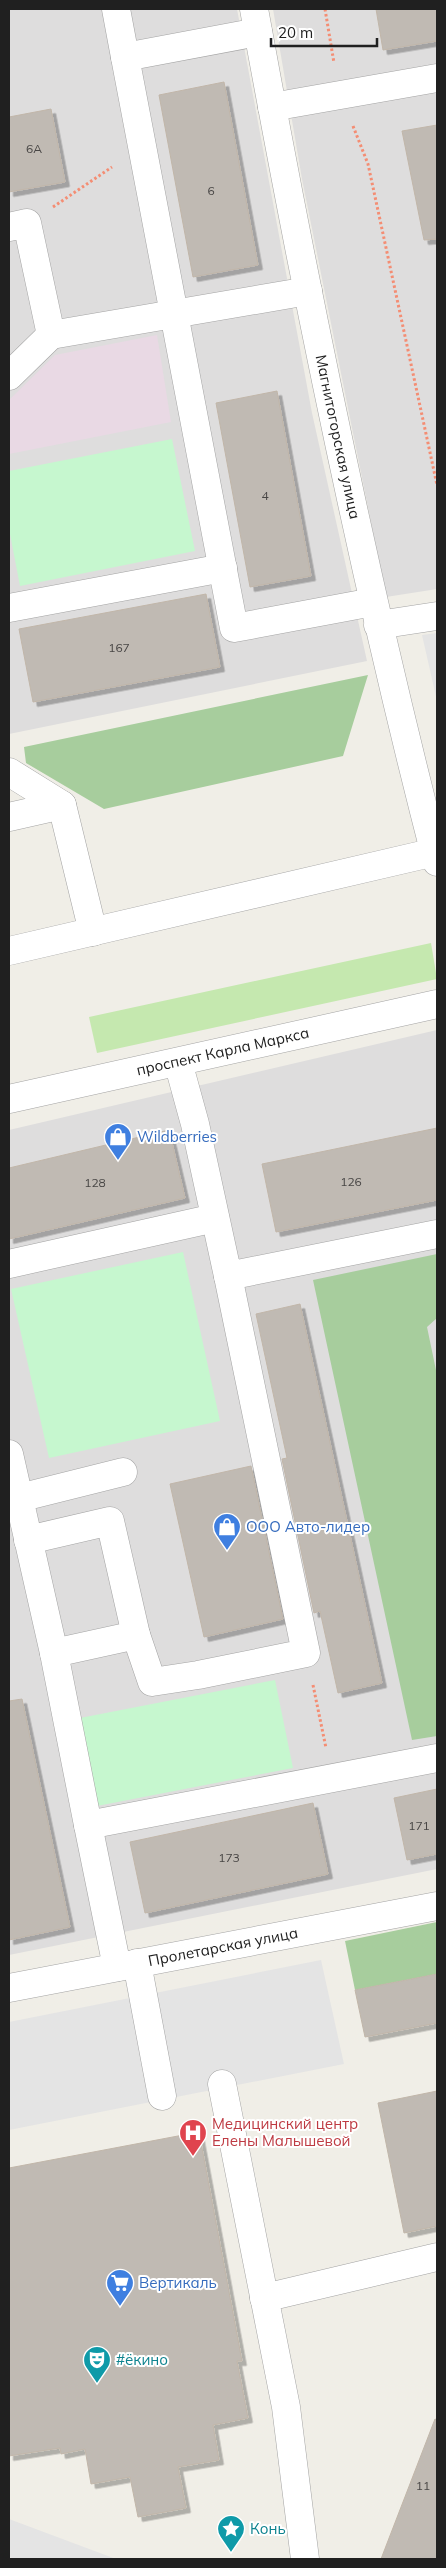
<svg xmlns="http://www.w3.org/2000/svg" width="446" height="2568" viewBox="0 0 446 2568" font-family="Mulish,sans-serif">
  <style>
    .residential { fill: #dedddd }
    .industrial { fill: #e9d9e4 }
    .grass { fill: #c5e8af }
    .forest { fill: #a7cd9d }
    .park { fill: #c6f7cf }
    .parking { fill: #e4e4e4 }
    .building { fill: #c0bab3; stroke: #c1b6a9; filter: url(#shadow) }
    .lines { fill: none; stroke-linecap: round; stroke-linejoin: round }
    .minor-casing { stroke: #a4a4a4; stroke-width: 29 }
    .path { stroke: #f48d73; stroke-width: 3; stroke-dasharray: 2.5 2.5; stroke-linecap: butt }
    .minor { stroke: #fff; stroke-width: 28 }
    .labels { text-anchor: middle; stroke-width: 4; stroke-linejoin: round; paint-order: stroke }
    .number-label { font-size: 12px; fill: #484645 }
    .street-label { font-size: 15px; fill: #202020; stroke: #fff }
    .shop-label { font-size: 15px; fill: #366cbe; stroke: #fff; text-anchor: start }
    .health-label { font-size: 15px; fill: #be3a42; stroke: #fff; text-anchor: start }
    .culture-label { font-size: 15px; fill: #0d838f; stroke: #fff; text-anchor: start }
  </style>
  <defs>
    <filter id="shadow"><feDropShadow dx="4.5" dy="4.5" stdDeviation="0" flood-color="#0004"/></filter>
  </defs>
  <rect width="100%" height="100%" fill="#f0eee7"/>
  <path class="residential" d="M 9,9 L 237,9 L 312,413 L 367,661 L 9,734 Z
    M 273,9 L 437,9 L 437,589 L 386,597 L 302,179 Z
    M 437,1030 L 437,1869 L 9,1955 L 9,1130 Z"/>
  <path class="industrial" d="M 157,335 L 171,422 L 9,454 L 9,400 L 55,355 Z"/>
  <path class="grass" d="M 431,943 L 437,979 L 97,1053 L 89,1017 Z"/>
  <path class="forest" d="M 368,675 L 343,756 L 104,809 L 26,763 L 24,747 Z
    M 437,1254 L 437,1318 L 427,1327 L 437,1375 L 437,1736 L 412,1740 L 313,1280 Z
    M 437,1922 L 437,1974 L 355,1990 L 345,1941 Z"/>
  <path class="park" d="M 172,439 L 195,551 L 20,586 L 9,529 L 9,471 Z
    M 183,1252 L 220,1421 L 49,1458 L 11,1289 Z
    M 275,1680 L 293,1768 L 97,1806 L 80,1718 Z"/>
  <path class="parking" d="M 437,633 L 437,701 L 422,635 Z
    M 321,1960 L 344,2064 L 9,2130 L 9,2022 Z
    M 9,2519 L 116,2559 L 15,2559 L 9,2557 Z"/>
  <path class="building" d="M 376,9 L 437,9 L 437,41 L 383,50 Z
    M 224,82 L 258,265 L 193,277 L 159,95 Z
    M 51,109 L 65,182 L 9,192 L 9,117 Z
    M 437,125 L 437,239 L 424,240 L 402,131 Z
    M 277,391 L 311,576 L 250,587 L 216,403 Z
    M 206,594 L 220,667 L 33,702 L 19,629 Z
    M 437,1128 L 437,1200 L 276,1232 L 262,1164 Z
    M 169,1130 L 185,1198 L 9,1239 L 9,1168 Z
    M 300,1304 L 382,1683 L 338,1693 L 320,1611 L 314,1613 L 282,1459 L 287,1458 L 256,1314 Z
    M 251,1466 L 283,1619 L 204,1637 L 170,1484 Z
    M 22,1699 L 70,1927 L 9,1940 L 9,1701 Z
    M 437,1789 L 437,1854 L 407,1860 L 394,1798 Z
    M 313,1803 L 328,1874 L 145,1913 L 130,1842 Z
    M 437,1974 L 437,2023 L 365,2037 L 355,1990 Z
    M 437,2091 L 437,2226 L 404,2233 L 378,2103 Z
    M 199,2132 L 242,2361 L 237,2361 L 248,2418 L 213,2425 L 219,2460 L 178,2467 L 186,2508 L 138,2517 L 130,2477 L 91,2484 L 85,2449 L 61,2454 L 60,2448 L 9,2456 L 9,2168 Z
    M 435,2419 L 437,2420 L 437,2559 L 381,2559 Z"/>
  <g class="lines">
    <defs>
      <g id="minor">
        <path d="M 116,9 L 125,57"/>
        <path id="s1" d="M 254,9 C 306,295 364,581 437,862"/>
        <path d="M 258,32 L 125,57 L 234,628 L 373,602"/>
        <path d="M 272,107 L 437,78"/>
        <path d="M 9,227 L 27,223 L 51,335 L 308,291"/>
        <path d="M 9,376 L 51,335"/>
        <path d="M 9,608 L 223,568"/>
        <path d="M 378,625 L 437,616"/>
        <path d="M 9,772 L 62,805 L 93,932"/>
        <path d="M 9,817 L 62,805"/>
        <path d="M 9,951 L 435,852"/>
        <path d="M 178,1062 L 195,1124 L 228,1276 L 437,1234"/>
        <path id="s2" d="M 9,1099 L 437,1004"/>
        <path d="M 9,1264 L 215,1218"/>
        <path d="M 9,1454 L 54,1653 L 88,1825 L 437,1758"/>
        <path d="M 19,1498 L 123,1472"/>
        <path d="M 28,1540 L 110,1521 L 136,1635"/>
        <path d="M 54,1653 L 136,1635 L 152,1682 L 198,1675 L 306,1653 L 228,1276"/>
        <path d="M 88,1825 L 117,1967"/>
        <path d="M 137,1963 L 162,2096"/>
        <path id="s3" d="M 9,1988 L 437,1906"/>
        <path d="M 222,2084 L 286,2407 L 305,2559"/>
        <path d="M 264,2298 L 437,2257"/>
      </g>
    </defs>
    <use href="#minor" class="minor-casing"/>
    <path class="path" d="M 325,9 L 334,63
      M 353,126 L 368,164 L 437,485
      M 53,207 L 112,167
      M 313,1685 L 326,1748"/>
    <use href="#minor" class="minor"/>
  </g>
  <defs>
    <symbol id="shop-pin" viewBox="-11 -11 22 30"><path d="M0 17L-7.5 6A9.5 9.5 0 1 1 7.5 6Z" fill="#3f7fe0" stroke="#fff"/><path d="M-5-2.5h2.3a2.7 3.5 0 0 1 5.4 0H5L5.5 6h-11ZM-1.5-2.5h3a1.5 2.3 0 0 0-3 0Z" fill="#fff"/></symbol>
    <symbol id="hospital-pin" viewBox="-11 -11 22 30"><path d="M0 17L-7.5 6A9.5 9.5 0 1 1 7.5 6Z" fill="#e0444e" stroke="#fff"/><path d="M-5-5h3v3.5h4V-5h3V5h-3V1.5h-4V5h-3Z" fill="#fff"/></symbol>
    <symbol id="supermarket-pin" viewBox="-11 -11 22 30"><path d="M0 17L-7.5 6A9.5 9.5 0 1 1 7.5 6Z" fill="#3f7fe0" stroke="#fff"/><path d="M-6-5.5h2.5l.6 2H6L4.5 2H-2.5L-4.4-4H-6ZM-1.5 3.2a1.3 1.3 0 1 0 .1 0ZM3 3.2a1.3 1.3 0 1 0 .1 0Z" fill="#fff"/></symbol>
    <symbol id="theatre-pin" viewBox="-11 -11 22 30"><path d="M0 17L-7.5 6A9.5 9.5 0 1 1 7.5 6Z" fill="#0f9aa8" stroke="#fff"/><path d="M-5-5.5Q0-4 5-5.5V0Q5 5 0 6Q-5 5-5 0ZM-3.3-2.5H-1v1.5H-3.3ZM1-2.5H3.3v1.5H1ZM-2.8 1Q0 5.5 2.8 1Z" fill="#fff"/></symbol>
    <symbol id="sight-pin" viewBox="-11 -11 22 30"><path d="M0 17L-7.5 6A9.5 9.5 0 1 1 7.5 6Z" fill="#0f9aa8" stroke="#fff"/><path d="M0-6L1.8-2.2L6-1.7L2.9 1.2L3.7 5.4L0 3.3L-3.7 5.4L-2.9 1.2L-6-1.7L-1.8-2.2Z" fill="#fff"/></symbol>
  </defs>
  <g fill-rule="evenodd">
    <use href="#shop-pin" x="102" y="1121" width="32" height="43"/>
    <use href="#shop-pin" x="211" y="1511" width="32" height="43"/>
    <use href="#hospital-pin" x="177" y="2117" width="32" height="43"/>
    <use href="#supermarket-pin" x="104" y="2267" width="32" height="43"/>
    <use href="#theatre-pin" x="81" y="2344" width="32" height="43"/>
    <use href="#sight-pin" x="215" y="2513" width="32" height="43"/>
  </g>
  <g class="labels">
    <g class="number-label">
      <text x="34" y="153">6А</text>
      <text x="211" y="195">6</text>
      <text x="265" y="500">4</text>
      <text x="119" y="652">167</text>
      <text x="351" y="1186">126</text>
      <text x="95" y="1187">128</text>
      <text x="419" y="1830">171</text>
      <text x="229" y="1862">173</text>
      <text x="423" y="2490">11</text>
    </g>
    <g class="street-label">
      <text dy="5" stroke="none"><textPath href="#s1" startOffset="436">Магнитогорская улица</textPath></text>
      <text dy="5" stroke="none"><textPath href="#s2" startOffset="219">проспект Карла Маркса</textPath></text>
      <text dy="5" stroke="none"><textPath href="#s3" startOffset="218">Пролетарская улица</textPath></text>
    </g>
    <g class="shop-label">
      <text x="137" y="1142">Wildberries</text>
      <text x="246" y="1532">ООО Авто-лидер</text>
      <text x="139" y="2288">Вертикаль</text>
    </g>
    <g class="health-label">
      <text x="212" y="2129">Медицинский центр<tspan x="212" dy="17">Елены Малышевой</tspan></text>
    </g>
    <g class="culture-label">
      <text x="116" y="2365">#ёкино</text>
      <text x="250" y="2534">Конь</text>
    </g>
  </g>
  <rect width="446" height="2568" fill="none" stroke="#202020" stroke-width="20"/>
  <path d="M271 38v8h106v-8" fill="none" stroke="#202020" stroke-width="2.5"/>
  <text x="278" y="38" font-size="15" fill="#202020" stroke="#ffffff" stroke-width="4" paint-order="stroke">20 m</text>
</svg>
